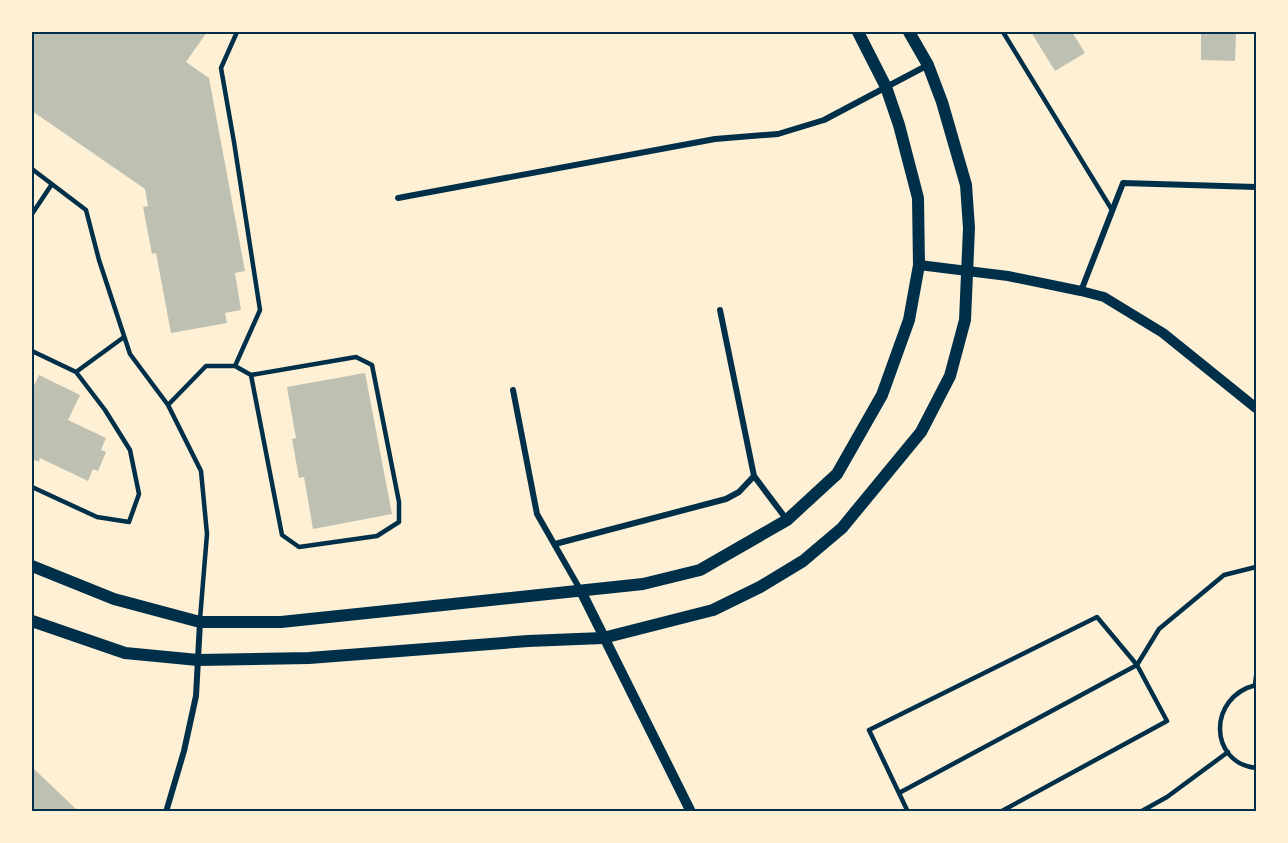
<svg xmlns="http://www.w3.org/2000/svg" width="1288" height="843" viewBox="0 0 1288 843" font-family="'Roboto Serif',serif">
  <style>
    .building { fill: #bec0b2 }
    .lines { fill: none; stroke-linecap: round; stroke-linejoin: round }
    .service { stroke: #003049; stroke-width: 4.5 }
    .minor { stroke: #003049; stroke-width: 6 }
    .tertiary { stroke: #003049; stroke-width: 10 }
    .secondary { stroke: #003049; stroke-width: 12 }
    .neatline { fill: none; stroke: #003049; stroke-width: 2 }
  </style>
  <rect width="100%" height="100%" fill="#fdf0d5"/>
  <path class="building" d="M 32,32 L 207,32 L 186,62 L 209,78 L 245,271 L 235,273 L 241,310 L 225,313 L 227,323 L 171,333 L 156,253 L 152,254 L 143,207 L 148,206 L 145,189 L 32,111 Z
    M 1031,32 L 1072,32 L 1085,53 L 1055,71 Z
    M 1201,32 L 1236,32 L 1235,61 L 1201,60 Z
    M 365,373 L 392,514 L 313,529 L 304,477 L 299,478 L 292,439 L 296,438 L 287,387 Z
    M 39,375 L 80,395 L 68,420 L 106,438 L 101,450 L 106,452 L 98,471 L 93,469 L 88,481 L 40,458 L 39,462 L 32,459 L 32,390 Z
    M 32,767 L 79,812 L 32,812 Z"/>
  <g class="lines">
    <path class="service" d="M 1003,32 L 1112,210
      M 32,169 L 86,210 L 99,260 L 130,354 L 168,405
      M 32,214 L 52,184
      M 32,351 L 76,372 L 105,410 L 130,450 L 139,494 L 129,522 L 97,517 L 32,487
      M 235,366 L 260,310 L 234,142 L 221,68 L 237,32
      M 76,372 L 124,337
      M 200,619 L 207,534 L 201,471 L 168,405 L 206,366 L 235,366 L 251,375 L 282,535 L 299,547 L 377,536 L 399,522 L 399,502 L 372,365 L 356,357 L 251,375
      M 1255,685 L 1256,676
      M 1256,685 C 1207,697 1209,763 1256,768
      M 899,793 L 1137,665 L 1167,721 L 1000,812
      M 908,812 L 869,730 L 1097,617 L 1137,665 L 1159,629 L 1224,575 L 1256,567
      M 1140,812 L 1167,797 L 1228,752"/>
    <path class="minor" d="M 398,198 L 715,139 L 778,134 L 824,120 L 928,65
      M 1081,291 L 1123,183 L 1256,187
      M 720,310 L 754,476 L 787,520
      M 513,390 L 537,514 L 581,591
      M 555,544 L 726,499 L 739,492 L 754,476
      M 166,812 L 184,751 L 196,696 L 200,622"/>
    <path class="tertiary" d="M 919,265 L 1008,276 L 1081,291 L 1104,297 L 1163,333 L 1256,408
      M 581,591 L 691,812"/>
    <path class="secondary" d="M 32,566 L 114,599 L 200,622 L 281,622 L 643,584 L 700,570 L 787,520 L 837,474 L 882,395 L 909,320 L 919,265 L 918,198 L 899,125 L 886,87 L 858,32
      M 32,621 L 125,653 L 198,660 L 309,658 L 528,641 L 603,638 L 713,610 L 760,587 L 803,561 L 842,528 L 921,432 L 950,376 L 965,320 L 969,228 L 966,185 L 942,102 L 928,65 L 909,32"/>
  </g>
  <rect width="1288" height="843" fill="none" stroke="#fdf0d5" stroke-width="66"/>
  <rect x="33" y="33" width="1222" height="777" class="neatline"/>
</svg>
